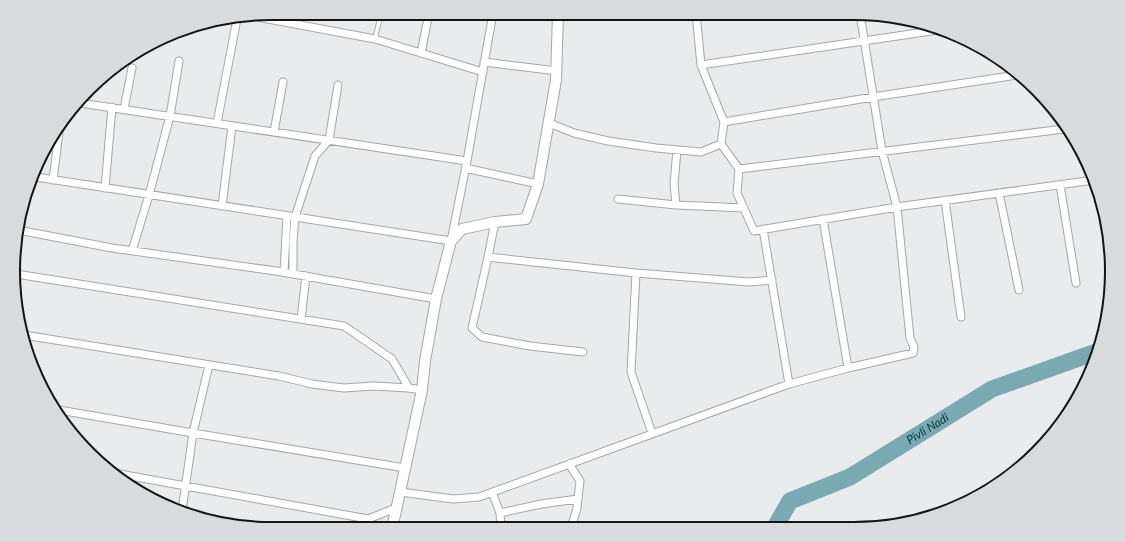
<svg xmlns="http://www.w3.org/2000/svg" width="1125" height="542" viewBox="0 0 1125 542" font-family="Lato,sans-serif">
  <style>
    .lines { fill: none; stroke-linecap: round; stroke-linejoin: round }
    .river { stroke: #79aab3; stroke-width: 17 }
    .lane-casing { stroke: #a5a6a9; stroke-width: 5.5 }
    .street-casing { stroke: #a5a6a9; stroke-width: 9 }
    .secondary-casing { stroke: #a5a6a9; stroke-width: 12 }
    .lane { stroke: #fff; stroke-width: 3.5 }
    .street { stroke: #fff; stroke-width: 7 }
    .secondary { stroke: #fff; stroke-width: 10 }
    .labels { text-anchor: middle; stroke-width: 4; stroke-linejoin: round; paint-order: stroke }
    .water-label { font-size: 12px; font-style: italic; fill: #04363d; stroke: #e9ebed }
    .rim { fill: none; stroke: #141415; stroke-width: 2 }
  </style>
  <rect width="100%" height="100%" fill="#e9ebed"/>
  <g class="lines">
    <path class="river" id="s1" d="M 775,527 L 790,501 L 850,477 L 992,389 L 1096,352"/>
    <defs>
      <path id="lane" d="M 375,39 L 381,13"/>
      <path id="street" d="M 696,13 L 701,65
        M 860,14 L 882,151 L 897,207 L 754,231 L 737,193 L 739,169 L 1064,129
        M 252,16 L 375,39 L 483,72
        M 421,53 L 429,13
        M 484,62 L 557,71
        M 80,103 L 467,161
        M 124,109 L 132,68
        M 724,122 L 701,65 L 938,30
        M 217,123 L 237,19
        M 549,123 L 574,133 L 608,141 L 656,148 L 701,152 L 721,144
        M 274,132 L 283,82
        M 465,168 L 538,184
        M 739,169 L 721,144 L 724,122 L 873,97 L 1017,75
        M 36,177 L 451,241 L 467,161 L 493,13
        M 53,180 L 60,124
        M 1060,185 L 1076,283
        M 105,188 L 112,107
        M 999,193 L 1019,290
        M 618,199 L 676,205 L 744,208
        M 945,200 L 961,317
        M 676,205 L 674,184 L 677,150
        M 222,206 L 232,126
        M 823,219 L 848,368
        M 495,222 L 488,257 L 472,328 L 482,337 L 530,346 L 583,352
        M 763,229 L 789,384
        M 18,230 L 112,248 L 276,271 L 436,299
        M 132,251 L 149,195 L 170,116 L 179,61
        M 488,257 L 636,273 L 749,282 L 772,280
        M 284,272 L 287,216
        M 636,273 L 631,372 L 652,433
        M 16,274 L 344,326 L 392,359 L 409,388
        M 293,274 L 293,241 L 295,217 L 315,156 L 329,140 L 338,85
        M 301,319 L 306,276
        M 24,335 L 279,376 L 312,384 L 344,388 L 374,386 L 409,388 L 422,390
        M 209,365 L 193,433 L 405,468
        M 59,410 L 193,433 L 182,511
        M 569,464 L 580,481 L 577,508 L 571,528
        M 114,473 L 368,519 L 396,508
        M 400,492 L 453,499 L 479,497 L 789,384 L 848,368 L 913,353 L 914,347 L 910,338 L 897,207 L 1094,180
        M 492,492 L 500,513 L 501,528
        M 500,513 L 541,504 L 578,499"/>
      <path id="secondary" d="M 392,529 L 422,390 L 425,361 L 436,299 L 451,241 L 462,229 L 495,222 L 526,219 L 538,184 L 556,80 L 558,13"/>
    </defs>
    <use href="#lane" class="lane-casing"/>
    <use href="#street" class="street-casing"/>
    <use href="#secondary" class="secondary-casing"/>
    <use href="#lane" class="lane"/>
    <use href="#street" class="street"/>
    <use href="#secondary" class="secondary"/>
  </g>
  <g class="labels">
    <g class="water-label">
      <text dy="4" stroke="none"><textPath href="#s1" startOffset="186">Pivli Nadi</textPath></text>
    </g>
  </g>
  <path d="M0 0H1125V542H0ZM271 20H854A251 251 0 0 1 1105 271V271A251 251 0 0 1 854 522H271A251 251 0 0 1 20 271V271A251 251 0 0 1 271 20Z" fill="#d8dadc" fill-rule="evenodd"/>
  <path class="rim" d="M271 20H854A251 251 0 0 1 1105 271V271A251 251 0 0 1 854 522H271A251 251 0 0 1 20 271V271A251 251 0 0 1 271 20Z"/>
</svg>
